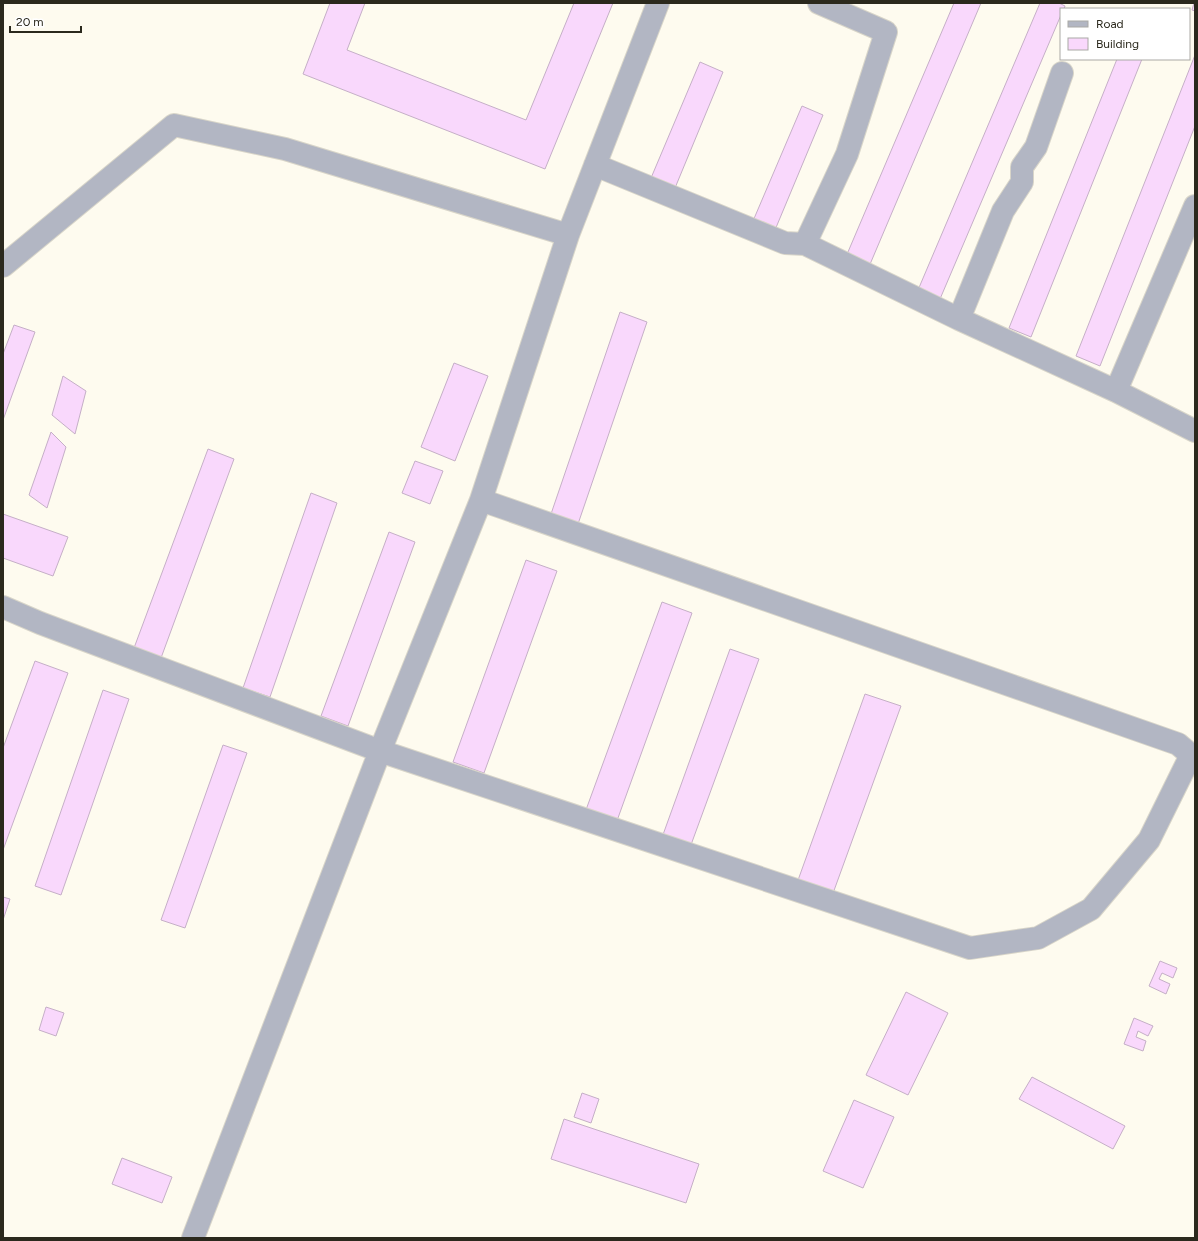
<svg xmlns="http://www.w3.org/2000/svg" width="1198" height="1241" viewBox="0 0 1198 1241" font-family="Figtree,sans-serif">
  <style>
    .building { fill: #f9d8fc; stroke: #c5afc7 }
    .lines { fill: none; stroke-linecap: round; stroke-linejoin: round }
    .minor-casing { stroke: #d8d5c9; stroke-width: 24 }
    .minor { stroke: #b2b6c3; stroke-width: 22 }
  </style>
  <rect width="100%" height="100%" fill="#fefbef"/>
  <!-- building -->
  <path class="building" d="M330 3H365L347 50 526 120 574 3H613L545 169 303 74Z
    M954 3H981L868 269 845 259Z
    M1040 3H1059L1065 6 1064 9H1061V15L940 299 918 290Z
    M1194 3H1195V11L1192 10Z
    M1195 55V126L1100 366 1076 356Z
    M1117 59H1142L1031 337 1009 328Z
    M700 62 723 72 675 188 651 178Z
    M802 106 823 115 775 230 753 221Z
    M620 312 647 322 578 524 551 514Z
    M14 325 35 332 3 420V354Z
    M454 363 488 376 455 461 421 447Z
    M63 376 86 391 75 434 52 415Z
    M51 432 66 447 47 508 29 495Z
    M208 449 234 459 161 658 134 648Z
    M415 461 443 471 430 504 402 493Z
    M311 493 337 503 270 697 243 688Z
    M3 514 68 537 53 576 3 558Z
    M389 532 415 542 348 726 321 716Z
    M526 560 557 571 484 773 453 762Z
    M662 602 692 613 614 829 583 818Z
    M730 649 759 659 688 853 660 843Z
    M35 661 68 673 3 850V748Z
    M103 690 129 699 61 895 35 886Z
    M865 694 901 706 832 896 797 883Z
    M223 745 247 753 185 928 161 920Z
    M3 897 10 899 3 920Z
    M1160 961 1177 968 1173 978 1162 973 1159 979 1170 984 1166 994 1149 986Z
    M906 992 948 1013 908 1095 866 1075Z
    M46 1007 64 1013 56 1036 39 1030Z
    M1134 1018 1153 1026 1148 1036 1138 1031 1136 1037 1146 1041 1143 1051 1124 1044Z
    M1032 1077 1125 1126 1113 1149 1019 1099Z
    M582 1093 599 1099 591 1123 574 1117Z
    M854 1100 894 1117 863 1188 823 1171Z
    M564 1119 699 1164 686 1203 551 1159Z
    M122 1158 172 1177 162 1203 112 1184Z"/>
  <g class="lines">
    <defs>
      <path id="minor" d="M595 165 785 243 805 244 959 319 1116 391 1195 431
        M805 244 847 154 886 32 819 3
        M3 266 174 125 285 149 568 235
        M959 319 1003 211 1022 182V167L1036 147 1062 73
        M1116 391 1195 206
        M3 607 40 623 380 751 970 948 1038 938 1091 909 1149 840 1191 755 1178 744 481 500
        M193 1238 380 751 481 500 568 235 658 3"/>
    </defs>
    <!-- minor casing -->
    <use href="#minor" class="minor-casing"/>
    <!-- minor -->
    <use href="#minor" class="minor"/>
  </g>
  <!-- border -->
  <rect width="1198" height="1241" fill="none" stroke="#2b291d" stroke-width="8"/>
  <!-- legend -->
  <rect x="1060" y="8" width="130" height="52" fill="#ffffff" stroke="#aaa9a5"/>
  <rect x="1068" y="21" width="20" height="6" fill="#b2b6c3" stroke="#aaa9a5"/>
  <text x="1096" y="28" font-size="12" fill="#2b291d">Road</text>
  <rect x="1068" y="38" width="20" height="12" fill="#f9d8fc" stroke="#aaa9a5"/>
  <text x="1096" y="48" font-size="12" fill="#2b291d">Building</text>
  <!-- scale -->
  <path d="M10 26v6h71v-6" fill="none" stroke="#2b291d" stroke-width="2"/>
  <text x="16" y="26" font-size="12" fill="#2b291d" stroke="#ffffff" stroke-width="3" paint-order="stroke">20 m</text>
</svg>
